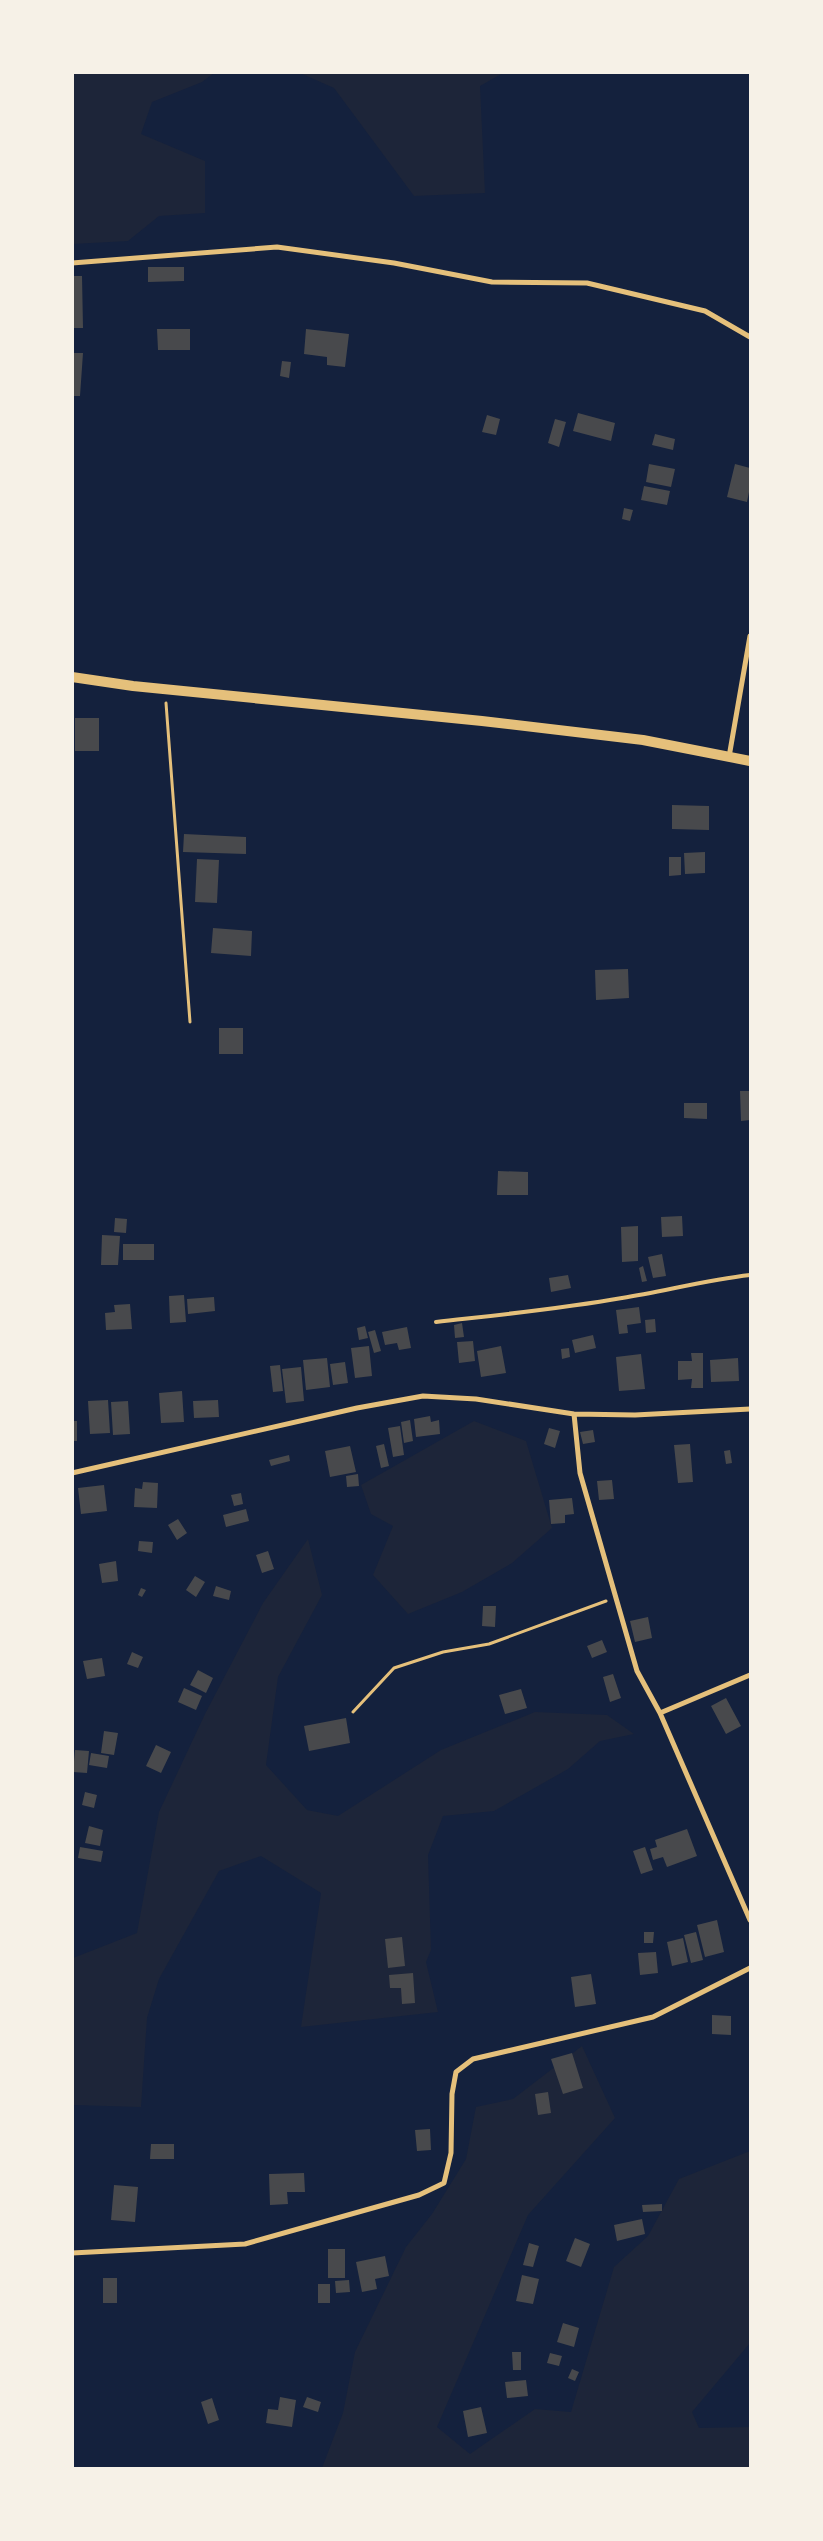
<svg xmlns="http://www.w3.org/2000/svg" width="823" height="2541" viewBox="0 0 823 2541" font-family="'Titillium Web',sans-serif">
  <style>
    .green { fill: #1d2539 }
    .building { fill: #48494c }
    .lines { fill: none; stroke-linecap: round; stroke-linejoin: round }
    .path { stroke: #e5c07b; stroke-width: 3 }
    .service { stroke: #e5c07b; stroke-width: 4 }
    .minor { stroke: #e5c07b; stroke-width: 5 }
    .secondary { stroke: #e5c07b; stroke-width: 10 }
  </style>
  <rect width="100%" height="100%" fill="#14213d"/>
  <!-- green -->
  <path class="green" d="M72 73H214L202 82 152 102 141 134 205 161V213L159 216 128 241 73 244Z
    M300 73H503L480 86 485 193 414 196 334 88Z
    M474 1421 526 1441 552 1528 512 1563 462 1592 408 1614 373 1575 393 1526 371 1514 361 1485Z
    M308 1539 322 1595 278 1677 266 1765 307 1810 338 1816 441 1750 535 1712 607 1715 634 1734 600 1741 568 1769 494 1811 443 1816 428 1855 431 1950 426 1962 438 2012 301 2027 321 1893 261 1856 219 1871 159 1979 147 2018 141 2107 73 2105V1958L137 1933 159 1812 205 1714 263 1603Z
    M582 2046 615 2118 528 2215 437 2427 470 2454 535 2409 571 2412 614 2267 648 2236 679 2179 750 2151V2343L692 2412 699 2428 750 2427V2468H322L343 2413 355 2352 406 2247 432 2214 466 2159 476 2107 513 2099Z"/>
  <!-- building -->
  <path class="building" d="M148 267H184V281L148 282Z
    M72 276H82L83 328H72Z
    M157 329H190V350H158Z
    M306 329 349 334 345 367 327 365V357L304 354Z
    M72 353H83L80 396H72Z
    M282 361 291 362 289 378 280 376Z
    M578 413 615 423 611 441 573 431Z
    M487 415 500 419 496 435 482 432Z
    M555 419 566 422 559 447 548 443Z
    M655 434 675 439 673 450 652 445Z
    M649 464 675 469 671 487 646 482Z
    M735 464 750 468V487L747 502 727 497Z
    M644 486 670 491 667 505 641 500Z
    M624 508 633 510 630 521 622 519Z
    M75 718H99V751H75Z
    M672 805 709 806V830L672 829Z
    M184 834 246 837V854L183 852Z
    M705 852V873L685 874 684 853Z
    M669 857H681V875L669 876Z
    M197 859 219 860 217 903 195 902Z
    M213 928 252 931 251 956 211 953Z
    M628 969 629 998 596 1000 595 970Z
    M219 1028H243V1054H219Z
    M740 1091H750V1120L741 1121Z
    M684 1103H707V1119L684 1118Z
    M498 1171 528 1172V1195H497Z
    M682 1216 683 1236 662 1237 661 1217Z
    M115 1218 127 1219 126 1233 114 1232Z
    M638 1226V1261L622 1262 621 1227Z
    M102 1235 120 1236 118 1265H101Z
    M123 1244H154V1260H123Z
    M662 1254 666 1276 653 1278 648 1257Z
    M643 1266 647 1281 642 1282 639 1268Z
    M568 1275 571 1288 551 1292 549 1278Z
    M184 1295 186 1322 170 1323 169 1296Z
    M214 1297 215 1311 188 1314 187 1299Z
    M130 1304 132 1329 106 1330 105 1313 115 1312 114 1305Z
    M639 1307 641 1323 627 1325 628 1333 619 1334 616 1310Z
    M655 1319 656 1332 646 1333 645 1320Z
    M462 1323 464 1337 455 1338 454 1325Z
    M365 1326 368 1338 359 1340 357 1328Z
    M407 1327 411 1348 399 1350 397 1343 385 1345 382 1332Z
    M375 1330 381 1351 374 1353 368 1332Z
    M593 1335 596 1348 575 1353 572 1340Z
    M473 1341 475 1361 459 1363 457 1342Z
    M369 1346 372 1376 355 1378 351 1348Z
    M501 1346 506 1373 481 1377 477 1351Z
    M569 1348 570 1357 562 1359 561 1349Z
    M691 1353H703V1388H691L692 1379 678 1380V1361H692Z
    M641 1354 645 1389 619 1391 616 1357Z
    M327 1358 330 1387 306 1390 303 1360Z
    M738 1358 739 1381 711 1382 710 1360Z
    M345 1362 348 1383 333 1385 330 1364Z
    M280 1365 283 1391 273 1392 270 1366Z
    M301 1367 304 1401 286 1403 282 1369Z
    M182 1391 184 1422 161 1423 159 1393Z
    M108 1400 110 1433 90 1434 88 1401Z
    M218 1400 219 1417 194 1418 193 1401Z
    M128 1401 130 1434 113 1435 111 1402Z
    M430 1416 431 1422 439 1420 440 1434 416 1437 414 1419Z
    M410 1420 413 1441 404 1443 401 1422Z
    M72 1421H77V1441H72Z
    M400 1426 404 1455 393 1457 388 1428Z
    M549 1428 560 1431 555 1448 544 1444Z
    M593 1430 595 1442 583 1444 580 1432Z
    M384 1444 389 1466 381 1468 376 1446Z
    M690 1444 693 1482 678 1483 674 1445Z
    M350 1446 356 1472 330 1477 325 1451Z
    M730 1450 732 1463 726 1464 724 1451Z
    M289 1455 290 1461 271 1466 269 1460Z
    M358 1474 359 1486 347 1487 346 1476Z
    M612 1480 614 1499 599 1500 597 1481Z
    M143 1482 158 1483 157 1508 134 1507 135 1488 142 1489Z
    M104 1485 107 1511 81 1514 78 1488Z
    M241 1493 243 1504 234 1506 231 1495Z
    M572 1498 574 1514 565 1515V1523L551 1524 549 1500Z
    M246 1509 249 1521 226 1527 223 1515Z
    M178 1519 187 1533 177 1540 168 1525Z
    M139 1541 153 1542 152 1553 138 1551Z
    M268 1551 274 1569 262 1573 256 1555Z
    M116 1561 118 1581 102 1583 99 1564Z
    M195 1576 205 1582 196 1597 186 1590Z
    M216 1586 231 1591 229 1600 213 1596Z
    M141 1588 146 1590 142 1597 138 1595Z
    M483 1606H496L495 1627 482 1626Z
    M648 1617 652 1638 635 1642 630 1621Z
    M602 1640 607 1652 592 1658 587 1646Z
    M132 1652 143 1657 138 1668 127 1664Z
    M102 1658 105 1676 87 1679 83 1661Z
    M198 1670 213 1678 206 1693 190 1685Z
    M613 1674 621 1698 610 1702 603 1677Z
    M184 1688 202 1696 196 1710 178 1702Z
    M521 1689 527 1708 505 1714 499 1695Z
    M726 1698 741 1726 726 1734 711 1706Z
    M346 1718 350 1743 309 1751 304 1726Z
    M104 1731 118 1733 114 1755 101 1753Z
    M156 1745 171 1752 161 1773 146 1766Z
    M75 1750 89 1751 87 1773 73 1772Z
    M91 1753 109 1756 107 1768 89 1765Z
    M85 1792 97 1795 94 1808 82 1805Z
    M89 1826 103 1830 100 1846 85 1843Z
    M687 1829 697 1856 667 1867 663 1857 653 1860 650 1849 657 1847 655 1840Z
    M80 1847 103 1851 101 1862 78 1858Z
    M645 1847 653 1870 641 1874 633 1851Z
    M717 1920 724 1952 705 1957 697 1925Z
    M644 1932H654L653 1943H644Z
    M696 1932 703 1960 691 1963 684 1935Z
    M402 1937 405 1966 388 1968 385 1939Z
    M683 1938 688 1962 672 1966 667 1942Z
    M656 1952 658 1973 640 1975 638 1953Z
    M413 1973 415 2003 402 2004 401 1988H390L389 1975Z
    M591 1974 596 2004 575 2007 571 1977Z
    M712 2015 731 2016V2035L712 2034Z
    M572 2053 583 2088 563 2094 551 2059Z
    M548 2092 551 2113 538 2115 535 2094Z
    M430 2129 431 2150 417 2151 415 2130Z
    M151 2144H174V2159H150Z
    M304 2173 305 2192H287L288 2204 270 2205 269 2174Z
    M114 2185 138 2187 135 2222 111 2220Z
    M662 2204V2211L643 2212 642 2205Z
    M642 2219 645 2234 617 2241 614 2225Z
    M575 2238 590 2244 581 2267 566 2261Z
    M529 2243 539 2246 533 2267 523 2265Z
    M328 2249H345V2278H328Z
    M385 2256 389 2276 375 2279 377 2289 362 2292 356 2262Z
    M522 2275 539 2279 533 2304 516 2301Z
    M103 2278H117V2303H103Z
    M349 2280 350 2292 336 2293 335 2281Z
    M318 2284H330V2303H318Z
    M563 2323 579 2328 574 2347 557 2342Z
    M512 2352H521V2370H513Z
    M550 2353 562 2356 559 2366 547 2363Z
    M572 2369 579 2372 575 2381 568 2378Z
    M526 2380 528 2396 507 2398 505 2382Z
    M280 2397 296 2400 292 2427 266 2423 268 2409 278 2410Z
    M307 2397 321 2402 318 2412 303 2407Z
    M212 2398 219 2420 208 2424 201 2402Z
    M481 2407 487 2433 468 2437 463 2411Z"/>
  <g class="lines">
    <!-- path -->
    <path class="path" d="M166 703 190 1022
      M353 1712 394 1668 443 1652 489 1644 606 1601"/>
    <!-- service -->
    <path class="service" d="M436 1322C498 1315 560 1309 622 1298 665 1291 707 1280 750 1275"/>
    <!-- minor -->
    <path class="minor" d="M72 263 277 247 394 263 492 282 587 283 705 311 750 337
      M729 757 750 636
      M574 1414 580 1473 637 1671 660 1713 750 1920
      M72 1473 357 1408 423 1396 476 1399 574 1414 635 1415 750 1409
      M660 1713 750 1675
      M72 2253 245 2244 419 2195 444 2183 451 2153 452 2094 456 2072 473 2059 653 2017 750 1968"/>
    <!-- secondary -->
    <path class="secondary" d="M72 677 133 686 482 721 643 740 750 761"/>
  </g>
  <!-- border -->
  <rect width="823" height="2541" fill="none" stroke="#f6f1e7" stroke-width="148"/>
</svg>
